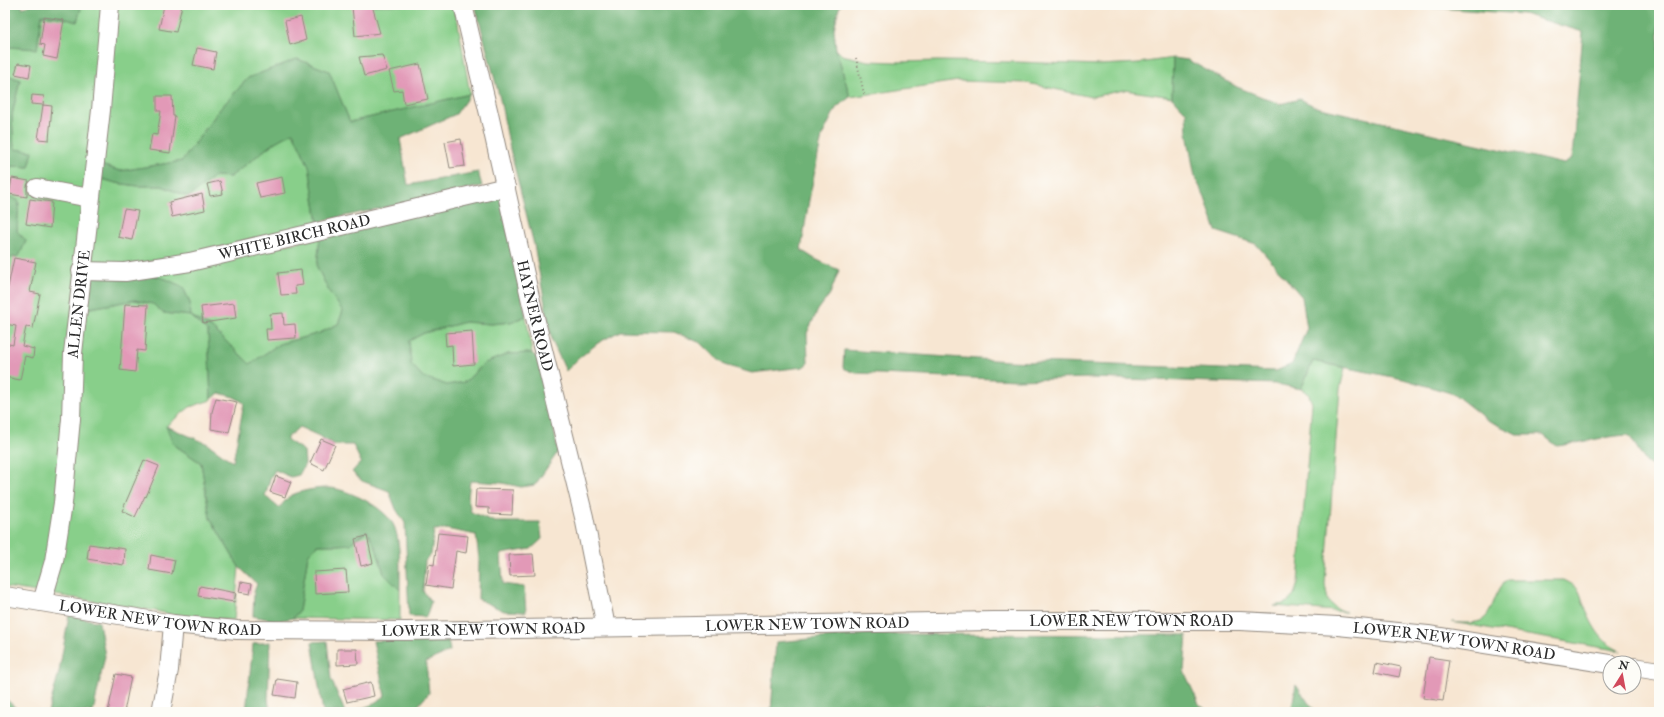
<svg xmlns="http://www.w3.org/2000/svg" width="1664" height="717" viewBox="0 0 1664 717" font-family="'IM FELL Double Pica',serif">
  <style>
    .green { fill: #88cf8a; stroke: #5a7d5a }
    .forest { fill: #6eb276; stroke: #4c6e50 }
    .building { fill: #e299b7 }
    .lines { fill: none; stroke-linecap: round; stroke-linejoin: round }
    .minor-casing { stroke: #91887e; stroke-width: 20 }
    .path { stroke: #91887e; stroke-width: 2; stroke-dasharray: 1 3; stroke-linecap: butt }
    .minor { stroke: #fff; stroke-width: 18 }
    .labels { text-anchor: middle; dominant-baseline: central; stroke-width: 3; stroke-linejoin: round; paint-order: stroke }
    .street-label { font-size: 15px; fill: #2b2b2b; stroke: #fdfcf7 }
  </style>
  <rect width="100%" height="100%" fill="#fdfcf7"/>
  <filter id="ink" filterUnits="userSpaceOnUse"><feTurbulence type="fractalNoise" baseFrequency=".025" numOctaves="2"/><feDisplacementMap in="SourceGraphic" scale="8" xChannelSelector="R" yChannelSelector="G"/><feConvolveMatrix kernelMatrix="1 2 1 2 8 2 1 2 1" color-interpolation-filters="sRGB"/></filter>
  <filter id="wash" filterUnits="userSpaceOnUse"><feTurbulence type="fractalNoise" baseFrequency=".012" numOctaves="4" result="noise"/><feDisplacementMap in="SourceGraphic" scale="16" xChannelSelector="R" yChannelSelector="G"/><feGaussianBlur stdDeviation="0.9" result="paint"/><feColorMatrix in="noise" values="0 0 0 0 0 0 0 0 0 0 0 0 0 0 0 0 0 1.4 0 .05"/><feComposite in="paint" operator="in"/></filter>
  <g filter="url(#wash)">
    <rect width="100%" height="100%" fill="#f7e6d2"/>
    <!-- green -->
    <path class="green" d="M82 5H455L470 94 350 122 329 71 297 59 248 78 220 109 182 161 120 171 101 165 99 178 116 183 138 186H162L189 197 215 176 230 177 275 142 293 132 309 166 318 222 191 255 118 266H88L85 309 135 300 153 304 163 313 190 316V303L183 287 166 279 148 274 191 270 254 252 320 237 317 267 330 293 343 311 338 324 320 333 279 344 250 364 211 327 192 317 208 332 211 400 190 407 166 426 173 444 201 463 210 518 239 567 234 620 182 617 156 611 5 587V272L10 258 19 256 26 241 17 231 19 202 7 195 11 166 29 167 33 152 14 149 12 115 20 80 5 74 8 47 37 49 42 15 60 17 76 22Z
      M836 49 842 55 868 61 896 62 938 61 1017 62 1100 65 1139 63 1173 58 1172 97 1124 90 1091 97 1027 83 958 81 850 97Z
      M526 316 532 353 508 354 485 363 465 382 447 385 423 377 411 364 409 341 424 333 465 322 491 324 511 322Z
      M1313 361 1345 368 1340 389 1337 425 1325 584 1328 601 1337 609 1346 612 1274 606C1291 603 1293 599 1298 583L1312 403 1308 393 1301 389Z
      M368 531 376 548 384 574 400 590V620L293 618 299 611 308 555 317 545H339L355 539Z
      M1508 580H1564C1570 583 1576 586 1579 591 1581 595 1582 599 1583 603 1591 623 1600 643 1621 651L1452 622C1461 623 1471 624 1480 621 1494 616 1493 589 1508 580Z"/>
    <!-- forest -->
    <path class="forest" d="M5 5H22V8L29 5H82L77 22 60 17 42 15 37 49 8 47 5 70Z
      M475 5H842L839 8 834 29 836 49 850 97 836 108 822 136 809 200 801 250 815 259 839 270 830 294 818 310 807 333 808 363 803 367 752 373 724 365 701 343 674 332 620 331 598 343 579 358 566 371 552 341 534 245 510 149 500 99Z
      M1395 5H1659V471L1646 462 1629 435C1605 436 1581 443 1557 446L1543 435H1519L1487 420 1454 394 1403 379 1313 361 1301 389 1277 384 1090 378 1017 380 856 373 843 368 844 350 1008 361 1276 371 1292 364 1307 328 1302 297 1256 244 1216 231 1205 198 1195 177 1187 133 1186 112 1172 97 1173 58 1188 60 1237 87 1280 104 1300 99 1316 107 1564 164 1572 159 1583 32 1523 14Z
      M297 59 329 71 350 122 470 94 456 114 400 139 408 185 478 172 482 186 318 222 309 166 293 132 275 142 230 177 215 176 189 197 162 186H138L116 183 99 178 101 165 120 171 182 161 220 109 248 78Z
      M5 74 20 80 12 115 14 149 33 151 29 167 11 166 7 195 19 201 17 231 26 241 19 256 10 258 5 272Z
      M500 195 526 316 511 322 491 324 465 322 424 333 409 341 411 364 423 377 447 385 465 382 485 363 508 354 532 353 542 363 558 452 535 485 521 487 502 483 470 481 468 498 471 512 495 522H540L542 539 531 549 501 554 503 584 524 587 526 612 504 611 478 599 479 559 476 535 446 529 434 530 431 555 425 561 423 591 431 602 426 617 409 616 405 523 396 509 389 491 362 481 352 472 361 462 353 445H335L319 436 299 427 286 439 304 451 305 464 299 475 291 477 275 470 270 479 265 496 279 508C283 504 287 497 292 495 302 490 327 486 337 489 356 494 383 507 393 524 401 538 400 574 400 590L384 574 376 548 367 531 355 539 351 544 339 545H317L308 555 299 611 293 618 277 621 253 616 254 592 257 584 239 567 210 518 201 463 173 444 166 426 208 444 233 462 244 403 234 397 219 393 211 400 208 332 191 316 163 313 153 304 135 300 85 309 87 276 148 274 166 279 183 287 190 303 191 316 211 327 250 364 279 344 320 333 338 324 343 311 330 293 317 267 320 237Z
      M69 615 99 622 105 656 93 712H48L59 672Z
      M865 634 1187 635 1184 671 1199 704 1209 712H771L776 642Z
      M448 639 450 651 426 662 429 693 416 708V712H352L371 705 385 696 373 641Z
      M327 641 331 679 345 712H323L312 642Z
      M270 642 268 699 270 712H246L253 644Z
      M1296 685 1310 705 1317 712H1291Z
      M5 698 20 712H5Z"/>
    <g id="blocks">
      <!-- building -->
      <path class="building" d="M164 5H182L176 32 159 29Z
        M365 5H372L380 33 355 36 352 7Z
        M44 17 64 20 57 59 43 56 45 45 40 44Z
        M301 17 306 40 290 45 285 21Z
        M197 48 216 52 213 69 193 65Z
        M382 55 387 70 364 76 359 57Z
        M18 63 31 65 29 77 15 74Z
        M420 64 428 99 404 104 402 90 394 91 389 71Z
        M32 95 44 96 43 105 31 104Z
        M157 96H172L173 116H175L170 153 149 150 152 134 157 135 161 111H157Z
        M43 105 52 106 49 140 38 139Z
        M461 139 465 166 450 168 445 142Z
        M282 177 285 193 260 198 256 183Z
        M12 178 29 181 27 186V197L9 194Z
        M220 181 223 194 210 196 207 184Z
        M202 194 205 210 172 217 169 202Z
        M30 199 52 202 50 228 26 224Z
        M124 209 138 211 132 240 118 237Z
        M14 258 36 262 30 292 40 294 33 328 26 327 22 346 34 349 33 358 25 356 20 380 5 377V343L13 345 16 326 5 324V287H8Z
        M301 270 303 285 295 286 296 294 281 295 278 273Z
        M234 303 236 318 203 323 201 307Z
        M125 304 148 305 145 351 137 350 135 372 120 370Z
        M283 313 284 325 295 324 296 338 267 340 266 329H271L270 314Z
        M472 331 474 364 453 366 452 345 446 346 445 333Z
        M216 398 237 402 229 432 211 429 212 412Z
        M321 439 335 445 324 470 310 463Z
        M144 460 159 466 146 497 145 496 135 517 122 511Z
        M276 476 291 482 285 497 270 492Z
        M476 489 513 490 512 515 489 514V508L475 507Z
        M438 533 468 536 466 553 456 551 451 589 426 585 429 564 434 565Z
        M367 536 373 563 361 566 355 539Z
        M89 544 125 549 124 565 87 559Z
        M533 554 535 575 510 576 509 555Z
        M151 555 175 560 172 574 149 570Z
        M346 570 348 592 315 594 314 572Z
        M241 582 252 584 250 594 239 592Z
        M200 586 236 593 234 602 198 596Z
        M337 649H357L358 664 337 665Z
        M1429 657 1449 660 1443 701 1423 698Z
        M1377 662 1401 667 1399 677 1375 672Z
        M116 674 131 677 124 712H108Z
        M277 679 297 682 295 698 274 695Z
        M371 682 374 696 347 702 343 689Z"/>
    </g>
  </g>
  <g filter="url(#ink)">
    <use href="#blocks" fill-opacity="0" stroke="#91887e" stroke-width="1"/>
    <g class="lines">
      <defs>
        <g id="minor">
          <path id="s1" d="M463 5 489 114 530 297 584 517 606 627"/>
          <path d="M37 188 90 198"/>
          <path id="s2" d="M81 271 125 272 190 262 506 187"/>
          <path id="s3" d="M5 596 173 624 237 630 406 631 994 621H1240L1338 626 1428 635 1610 664"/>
          <path id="s4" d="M42 602 54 561 63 503 71 419 73 353 101 110 110 5"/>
          <path d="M1634 667 1659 671"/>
          <path d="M161 712 169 670 173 624"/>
        </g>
      </defs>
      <!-- minor casing -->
      <use href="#minor" class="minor-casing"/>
      <!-- path -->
      <path class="path" d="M856 58 864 94"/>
      <!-- minor -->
      <use href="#minor" class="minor"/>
    </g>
  </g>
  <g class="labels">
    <!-- street labels -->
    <g class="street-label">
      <text stroke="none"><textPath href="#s2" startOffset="217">WHITE BIRCH ROAD</textPath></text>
      <text stroke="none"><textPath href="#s4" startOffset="301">ALLEN DRIVE</textPath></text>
      <text stroke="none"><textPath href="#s1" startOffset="319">HAYNER ROAD</textPath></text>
      <text stroke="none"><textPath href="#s3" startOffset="157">LOWER NEW TOWN ROAD</textPath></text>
      <text stroke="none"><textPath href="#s3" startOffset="1129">LOWER NEW TOWN ROAD</textPath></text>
      <text stroke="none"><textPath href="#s3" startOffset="805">LOWER NEW TOWN ROAD</textPath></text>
      <text stroke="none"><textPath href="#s3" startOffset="481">LOWER NEW TOWN ROAD</textPath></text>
      <text stroke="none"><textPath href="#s3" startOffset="1453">LOWER NEW TOWN ROAD</textPath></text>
    </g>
  </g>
  <!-- margin -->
  <rect width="1664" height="717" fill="none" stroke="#fdfcf7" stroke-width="20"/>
  <!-- north arrow -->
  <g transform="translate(1622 675) rotate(11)"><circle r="19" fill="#fdfcf7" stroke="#a9a8a5"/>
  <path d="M0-3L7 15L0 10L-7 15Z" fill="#d1495b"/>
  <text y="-6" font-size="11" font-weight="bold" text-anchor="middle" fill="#2b2b2b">N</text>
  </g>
</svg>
